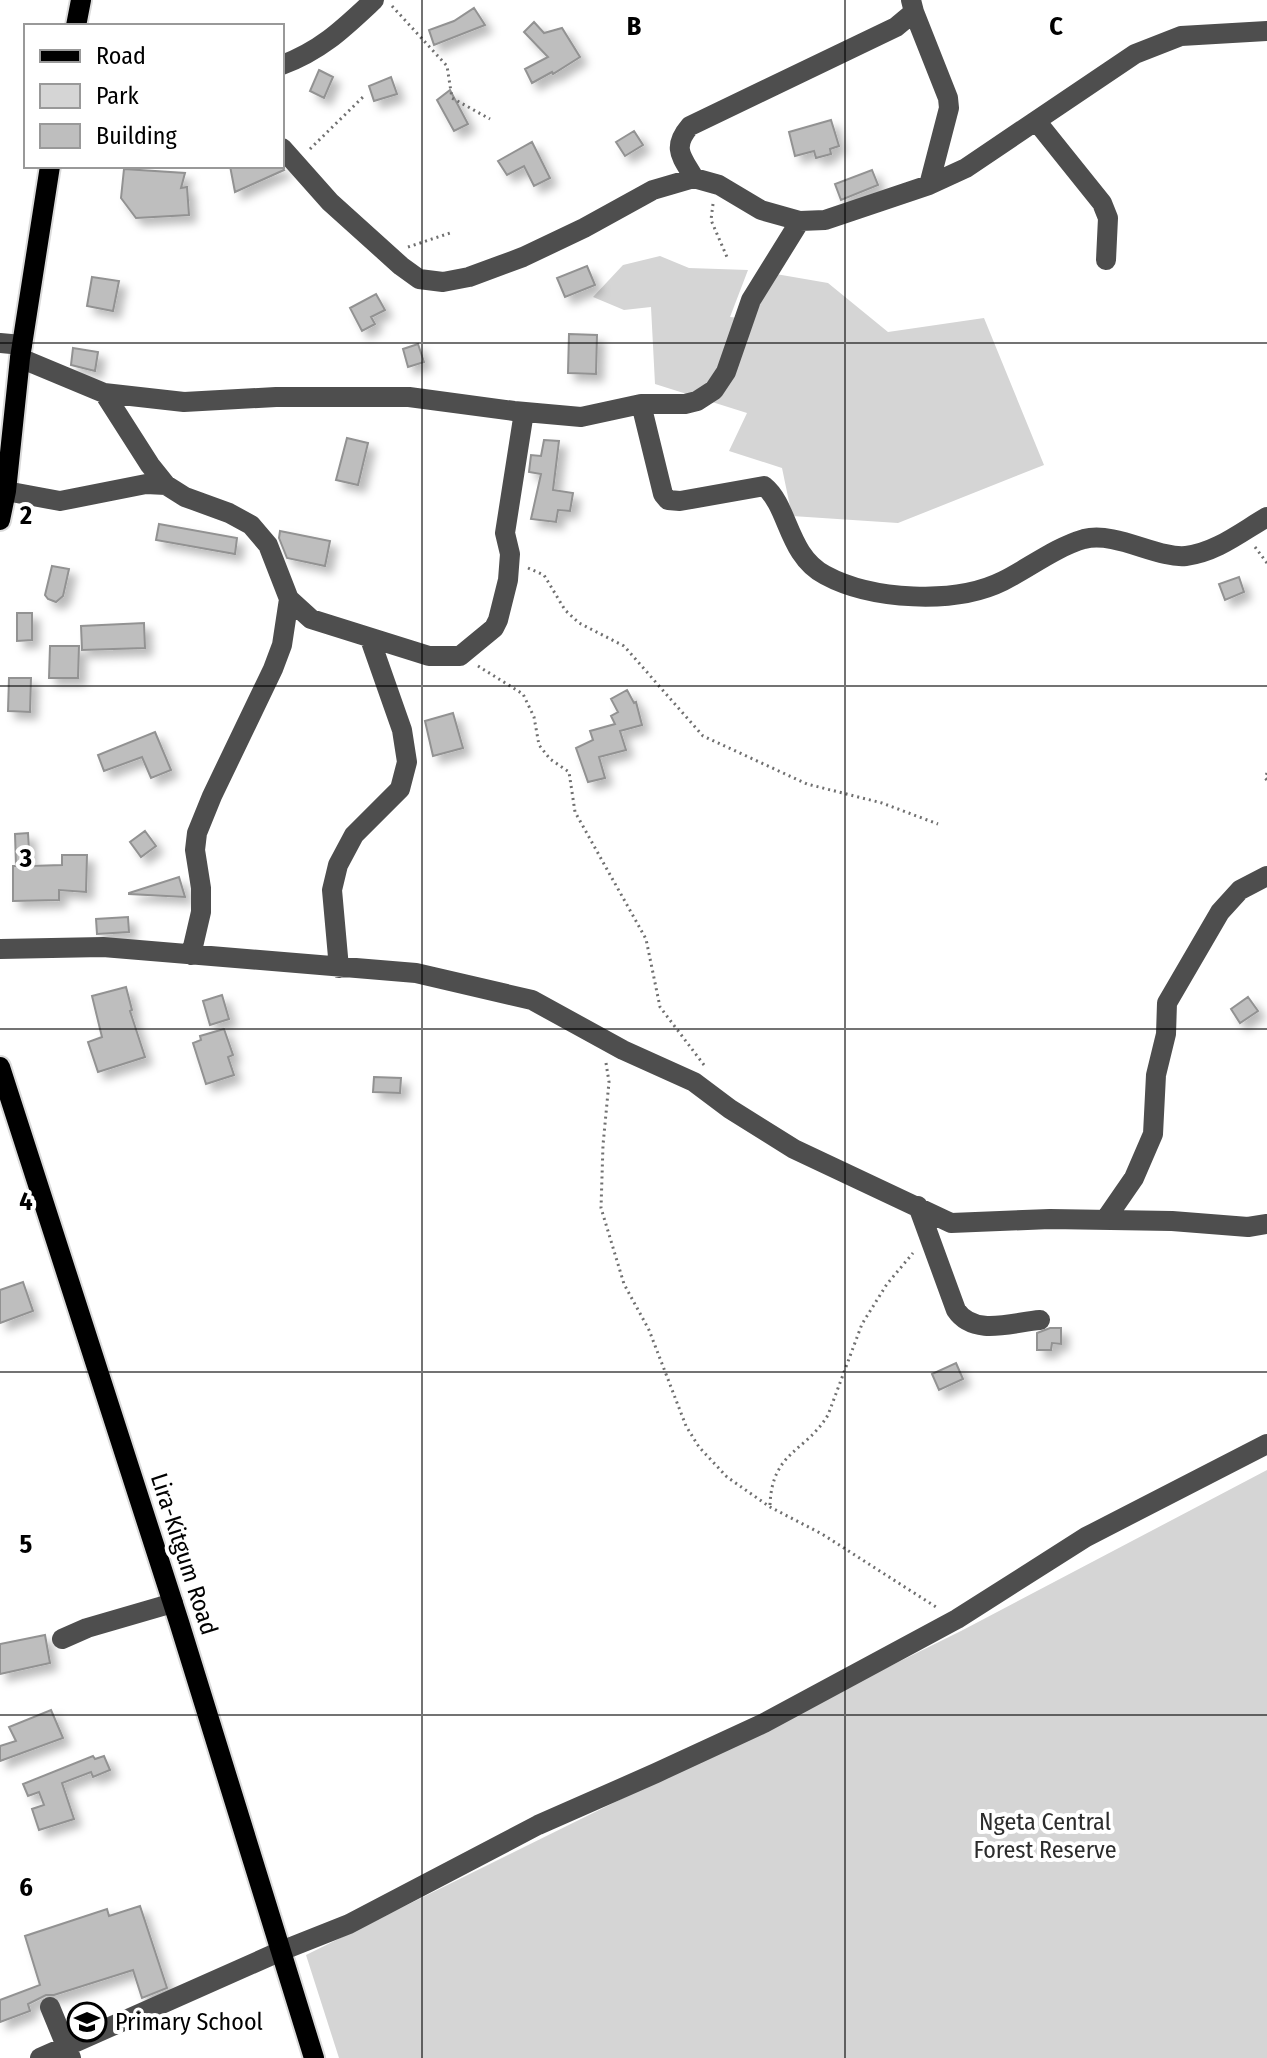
<svg xmlns="http://www.w3.org/2000/svg" width="1267" height="2058" viewBox="0 0 1267 2058" font-family="'Fira Sans Condensed',sans-serif">
  <style>
    .green { fill: #d5d5d5 }
    .building { fill: #bebebe; stroke: #929292; stroke-width: 2; filter: url(#shadow) }
    .lines { fill: none; stroke-linecap: round; stroke-linejoin: round }
    .major-casing { stroke: #dbdbdb; stroke-width: 24 }
    .path { stroke: #707070; stroke-width: 3; stroke-dasharray: 2 4; stroke-linecap: butt }
    .minor { stroke: #4e4e4e; stroke-width: 20 }
    .major { stroke: #000; stroke-width: 20 }
    .grid { fill: none; stroke: #000; stroke-width: 2; stroke-opacity: 0.55 }
    .labels { text-anchor: middle; dominant-baseline: central; stroke-width: 8; stroke-linejoin: round; paint-order: stroke }
    .street-label { font-size: 24px; fill: #000; stroke: #fff }
    .park-label { font-size: 24px; fill: #2c2c2c; stroke: #fff }
    .poi-label { font-size: 24px; fill: #000; stroke: #fff; text-anchor: start }
    .grid-label { font-size: 26px; text-anchor: middle; font-weight: bold; fill: #000; stroke: #fff; stroke-width: 8; stroke-linejoin: round; paint-order: stroke }
  </style>
  <defs>
    <filter id="shadow"><feDropShadow dx="7" dy="7" stdDeviation="4" flood-color="#0004"/></filter>
  </defs>
  <rect width="100%" height="100%" fill="#fff"/>
  <!-- green -->
  <path class="green" d="M660 256 689 268 748 270 730 317 750 319 770 273 828 283 888 332 984 318 1044 465 898 523 792 516 782 468 729 451 747 413 655 384 651 307 624 310 593 297 623 265Z
    M1267 1470V2058H339L306 1955 961 1631Z"/>
  <!-- building -->
  <path class="building" d="M474 8 485 25 434 45 429 30 454 21Z
    M534 22 544 33 562 28 580 57 553 74 552 72 532 83 525 69 548 57 524 32Z
    M319 70 333 77 324 98 310 91Z
    M391 77 397 94 374 101 369 86Z
    M450 90 468 124 454 131 437 100Z
    M831 120 839 146 830 149 831 154 816 158 814 151 795 156 789 132Z
    M634 131 643 145 625 156 616 142Z
    M532 142 550 178 534 186 524 166 507 175 498 161Z
    M230 166H281L284 170 235 192Z
    M124 169 185 173 181 188 187 187 189 215 136 218 121 198Z
    M872 170 878 185 841 200 835 184Z
    M587 266 595 285 565 297 557 278Z
    M92 277 119 281 113 311 87 306Z
    M376 294 385 310 371 317 375 324 362 331 350 308Z
    M569 334 597 335 596 374 568 373Z
    M418 344 424 362 408 367 403 349Z
    M73 348 98 352 95 371 71 365Z
    M347 438 368 443 358 485 336 480Z
    M544 440 559 441 553 490 573 493 570 511 558 510 556 522 531 519 541 474 529 472 531 455 541 456Z
    M159 524 237 538 235 554 156 540Z
    M280 531 330 541 325 566 287 558 279 538Z
    M52 566 69 569 63 596 56 602 48 599 45 595Z
    M1239 577 1244 592 1225 600 1219 584Z
    M17 613H32V640L17 641Z
    M144 623 145 648 82 650 81 626Z
    M50 646H79L78 678H49Z
    M9 678H31L30 712 8 711Z
    M627 690 634 703 636 702 642 725 620 731 626 750 599 757 605 778 588 782 576 748 593 740 590 731 615 724 611 716 618 712 611 699Z
    M453 713 463 748 433 756 425 721Z
    M155 732 171 770 151 778 142 757 104 771 98 755Z
    M145 831 156 846 141 857 130 842Z
    M28 833 30 866 62 865V855H87L86 892 59 890V900L13 901V866H16L15 834Z
    M179 877 185 897 129 894V893Z
    M128 917 129 932 97 934 96 919Z
    M126 987 132 1010 130 1011 145 1057 98 1072 88 1042 102 1037 92 996Z
    M222 995 229 1019 210 1025 203 1001Z
    M1248 997 1258 1011 1240 1023 1231 1009Z
    M224 1029 233 1055 228 1057 234 1075 206 1084 193 1043 201 1040 200 1036Z
    M374 1077 401 1078 400 1093 373 1092Z
    M23 1282 33 1311 0 1323V1290Z
    M1050 1328H1061V1344L1052 1343 1051 1350H1037V1333Z
    M956 1363 963 1379 939 1390 932 1374Z
    M45 1635 50 1663 0 1674V1644Z
    M51 1710 63 1738 0 1761V1746L16 1741 9 1727Z
    M93 1756 95 1759 104 1756 110 1770 93 1777 91 1772 62 1783 74 1819 39 1830 32 1809 44 1805 39 1792 28 1796 23 1784Z
    M140 1906 167 1988 142 1998 133 1970 54 1995H46L28 2004 30 2011 0 2022V2000L40 1985 25 1936 107 1909 109 1916Z"/>
  <g class="lines">
    <defs>
      <path id="major" d="M76 26 81 0
        M0 520 6 491 20 358 50 166
        M0 1067 179 1622 314 2058"/>
    </defs>
    <!-- major casing -->
    <use href="#major" class="major-casing"/>
    <!-- path -->
    <path class="path" d="M392 6 447 66 452 98 490 119
      M310 149 365 95
      M713 204 711 220 727 257
      M408 247 453 232
      M1255 547 1267 563
      M528 568 544 575 565 610 579 623 624 646 703 736 807 784 882 803 938 824
      M478 666 523 694 534 717 539 745 550 759 569 772 575 812 646 939 660 1007 704 1065
      M1267 773 1265 778 1267 780
      M606 1063 609 1082 603 1145 601 1208 624 1284 649 1330 686 1426 699 1447 727 1477 770 1507 822 1534 936 1607
      M770 1505C772 1451 805 1453 828 1415L862 1324 887 1284 913 1253"/>
    <!-- minor -->
    <path class="minor" d="M914 12 948 98 949 108 929 185
      M282 65C322 50 344 28 374 0
      M1037 122 1102 203 1108 218 1106 260
      M282 148 330 202 401 266 419 279 443 282 469 277 523 257 584 228 653 190 694 178 719 185 761 210 800 221 825 220 929 185 966 168 1135 54 1181 36 1267 31
      M694 178C682 157 671 148 690 126L896 27 914 12 911 0
      M0 343 22 345
      M20 358 104 393 184 402 276 397H409L514 411 581 417 641 404H685L697 401 714 390 726 372 751 300 800 221
      M104 393 150 465 166 485 185 497 229 513 251 525 268 545 289 599 311 619 429 656H460L494 628 498 620 508 580 510 554 505 533 524 412
      M641 404 663 494 668 500 680 501 764 486C789 506 787 555 825 575 871 600 955 605 1003 581 1029 568 1056 547 1084 539 1116 531 1158 559 1186 556 1217 552 1241 532 1267 517
      M6 491 60 501 146 484 166 485
      M0 949 103 947 416 973 532 1000 623 1050 694 1082 730 1109 794 1149 951 1223 1050 1219 1172 1221 1248 1227 1267 1224
      M191 955 201 912V888L195 850 197 833 212 796 273 669 282 645 289 599
      M339 968 332 890 338 865 354 835 400 789 407 762 402 730 370 639
      M918 1206 956 1310C974 1337 1013 1322 1040 1320
      M1105 1220 1134 1178 1153 1134 1156 1075 1166 1034 1167 1003 1220 912 1240 890 1267 876
      M62 1639 87 1628 173 1603
      M50 2007 71 2058
      M40 2058 281 1951 349 1924 538 1825 656 1773 764 1723 957 1619 1086 1537 1267 1444"/>
    <!-- major -->
    <use href="#major" class="major"/>
  </g>
  <!-- grid -->
  <path class="grid" d="M422 0V2058M845 0V2058M0 343H1267M0 686H1267M0 1029H1267M0 1372H1267M0 1715H1267"/>
  <!-- icons -->
  <defs>
    <symbol id="school-ring" viewBox="-11 -11 22 22"><circle r="9.5" fill="#fff" stroke="#000" stroke-width="1.5"/><path d="M0-5L7-2L0 1L-7-2ZM-4 1L0 2.5L4 1V4Q0 6-4 4Z" fill="#000"/></symbol>
  </defs>
  <g fill-rule="evenodd">
    <use href="#school-ring" x="65" y="2000" width="44" height="44"/>
  </g>
  <g class="labels">
    <!-- street labels -->
    <g class="street-label">
      <text transform="translate(184 1554) rotate(72)">Lira-Kitgum Road</text>
    </g>
    <!-- park labels -->
    <g class="park-label">
      <text x="1045" y="1822">Ngeta Central<tspan x="1045" dy="28">Forest Reserve</tspan></text>
    </g>
    <!-- poi labels -->
    <g class="poi-label">
      <text x="115" y="2022">Primary School</text>
    </g>
  </g>
  <g class="grid-label">
    <text x="634" y="35">B</text>
    <text x="1056" y="35">C</text>
    <text x="26" y="524">2</text>
    <text x="26" y="867">3</text>
    <text x="26" y="1210">4</text>
    <text x="26" y="1553">5</text>
    <text x="26" y="1896">6</text>
  </g>
  <!-- legend -->
  <rect x="24" y="24" width="260" height="144" fill="#ffffff" stroke="#999999" stroke-width="2"/>
  <rect x="40" y="50" width="40" height="12" fill="#000000" stroke="#999999" stroke-width="2"/>
  <text x="96" y="64" font-size="24" fill="#000000">Road</text>
  <rect x="40" y="84" width="40" height="24" fill="#d5d5d5" stroke="#999999" stroke-width="2"/>
  <text x="96" y="104" font-size="24" fill="#000000">Park</text>
  <rect x="40" y="124" width="40" height="24" fill="#bebebe" stroke="#999999" stroke-width="2"/>
  <text x="96" y="144" font-size="24" fill="#000000">Building</text>
</svg>
